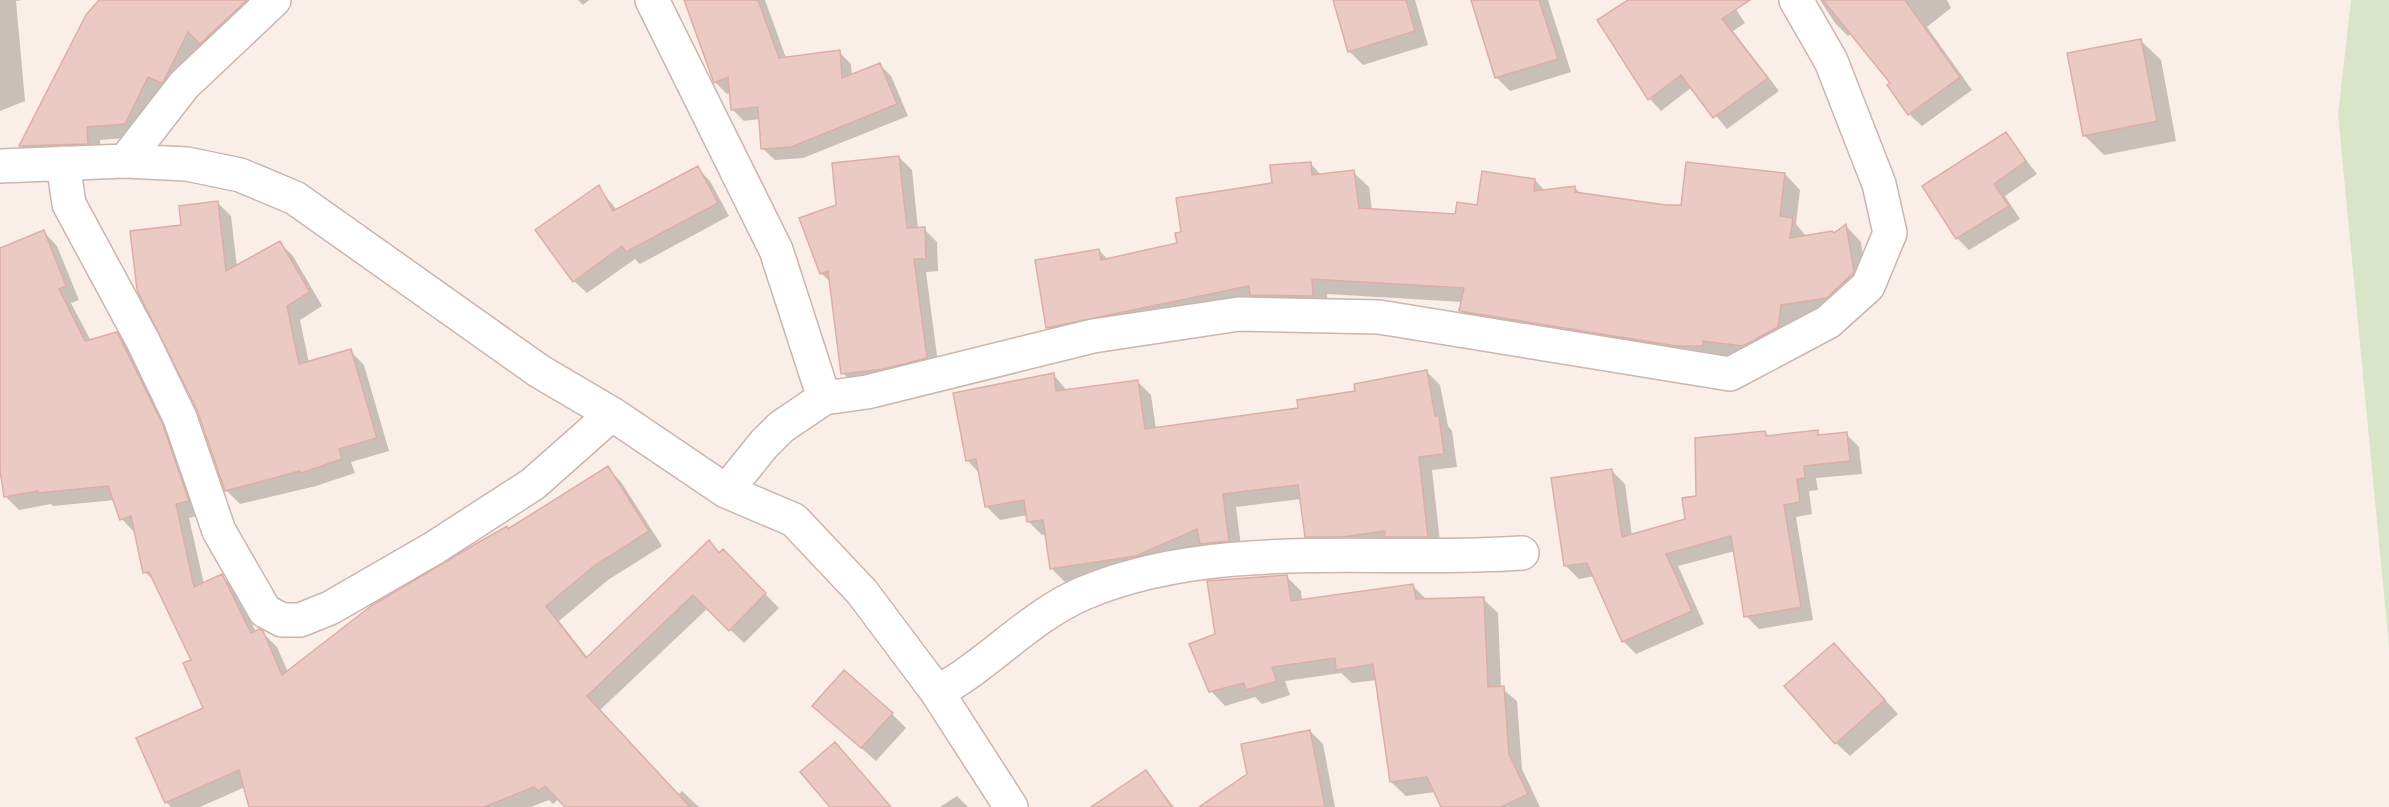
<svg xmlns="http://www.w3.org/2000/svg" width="2389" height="807" viewBox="0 0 2389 807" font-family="'Nunito Sans',sans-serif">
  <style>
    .green { fill: #dae5c8 }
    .shadow { fill: #0003 }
    .building { fill: #ebcac3; stroke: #dcaea6; stroke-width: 1.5 }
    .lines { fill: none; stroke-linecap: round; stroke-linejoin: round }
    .minor-casing { stroke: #cab6af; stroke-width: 36 }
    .minor { stroke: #fff; stroke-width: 33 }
  </style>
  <rect width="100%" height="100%" fill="#faefe8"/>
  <!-- green -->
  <path class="green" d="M2351 0H2389V647L2338 114Z"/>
  <!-- shadow -->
  <path class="shadow" d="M0 0H22L16 1 25 101 0 111Z
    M101 0H269L214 57 201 44 177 93 139 137 100 140 101 157 34 159 21 146 88 16Z
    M578 0H589L583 5Z
    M685 0H765L786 58 839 52 851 64 852 76 880 65 891 76 908 116 803 158 775 160 763 149 760 119 744 121 733 110 731 92 727 94 715 82Z
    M1334 0H1415L1428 45 1363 65 1349 51Z
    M1472 0H1548L1571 72 1510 91 1496 77Z
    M1630 0H1730L1745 23 1733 31 1779 91 1727 129 1692 87 1661 111 1650 99 1599 20Z
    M1820 0H1947L1951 8 1927 27 1972 90 1922 126 1909 114 1892 83 1852 33 1848 36 1835 23Z
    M2141 41 2161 60 2176 141 2104 155 2084 135Z
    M2006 134 2037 174 2005 196 2020 219 1969 250 1957 238 1924 186Z
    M899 157 912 170 918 229H924L937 242 938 271 926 272 939 371 855 386 843 373 831 283 821 273 837 206Z
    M1311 164 1322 176 1353 172 1369 187 1372 210 1457 215 1535 180 1545 191 1574 187 1582 195 1666 207 1682 206 1785 174 1800 190 1796 224 1807 237 1834 235 1846 226 1861 242 1868 287 1759 361 1476 326 1461 311 1463 302 1327 294 1328 311 1063 343 1048 328 1099 250 1108 260 1179 244Z
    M697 168 710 181 729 216 640 264 635 259 587 293 574 281 598 187 617 210Z
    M217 202 231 216 237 267 280 243 293 256 322 306 300 320 309 363 350 351 364 365 389 451 351 462 355 473 316 486 240 504 226 490 183 227Z
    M44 232 57 246 79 300 71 303 91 341 116 334 130 348 176 440 202 515 189 518 204 584 222 576 235 589 256 632 263 633 277 647 288 672 608 468 621 482 662 546 608 580 559 621 588 658 709 542 721 554 723 551 779 608 744 643 708 608 599 711 678 795 682 791 699 807H567L559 799 553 804 549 800 531 807H251L245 787 200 807H171L166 802 205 709 193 660 157 584 145 572 135 533 122 519 115 500 53 506 51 504 19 510 5 496 0 474V249Z
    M1427 372 1440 385 1448 426 1452 431 1457 467 1432 470 1441 550H1320L1306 536 1301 499 1236 507 1242 554 1215 557 1203 546 1151 569 1065 582 1051 568 1046 534 1042 535 1028 521 1027 515 1000 520 986 506 980 474 967 460 1053 374 1067 391 1138 382 1151 395 1156 429 1300 410Z
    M1765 432 1769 437 1817 432 1822 436 1846 434 1859 447 1862 474 1816 478 1818 490 1809 491 1812 514 1796 517 1813 620 1759 629 1746 616 1735 551 1678 566 1704 624 1636 654 1623 641 1595 576 1579 579 1566 566 1612 471 1625 484 1632 536 1686 520 1697 497Z
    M1287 577 1301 591 1302 601 1413 586 1428 601 1483 599 1498 613 1501 688 1517 701 1522 769 1540 807H1443L1435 792 1406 796 1391 782 1377 680 1352 683 1341 673 1285 681 1290 695 1262 704 1255 697 1225 706 1211 691 1216 635Z
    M1848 659 1898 714 1850 756 1836 743Z
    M892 714 906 728 876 761 828 719Z
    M1310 731 1323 744 1335 807H1202Z
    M1146 772 1174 807H1095Z
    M957 796 968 807H940Z"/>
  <!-- building -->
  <path class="building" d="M99 0H247L200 44 188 32 164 80 162 83 148 77 125 124 87 127 88 144 19 146 86 15Z
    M684 0H758L779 58 840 50 842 78 880 63 897 104 791 147 761 149 758 107 731 110 728 77 714 83Z
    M1333 0H1406L1415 31 1348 52Z
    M1471 0H1539L1558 59 1495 78Z
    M1628 0H1750L1722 19 1768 78 1713 118 1681 75 1648 100 1597 20Z
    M1823 0H1905L1960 77 1908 115 1887 85 1890 83Z
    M2141 39 2157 121 2083 136 2067 53Z
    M2006 132 2026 161 1994 184 2009 206 1956 239 1922 186Z
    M899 156 907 228 925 227 926 259H914L927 358 884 369 841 374 828 271 820 274 799 218 836 205 832 163Z
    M1311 162 1312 175 1354 170 1359 208 1455 214 1457 202 1477 205 1482 171 1535 179 1534 191 1575 186V192L1666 205H1681L1686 162 1785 173 1780 216 1793 218 1790 238 1832 231 1834 233 1846 224 1854 272 1827 298 1781 305 1778 327 1743 346 1703 341V346H1676L1459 311 1464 288 1312 279 1313 296 1250 295 1249 286 1046 328 1035 260 1099 249 1101 260 1177 243 1175 233 1181 232 1176 198 1272 183 1270 165Z
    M698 166 718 203 626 252 622 246 573 282 535 230 599 185 613 211Z
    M218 201 226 271 280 241 310 292 287 306 299 364 351 349 377 438 339 449 342 459 301 473 300 471 225 491 197 410 137 290 130 231 181 225 179 206Z
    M44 230 66 286 59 289 85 341 117 332 163 425 189 501 176 504 194 587 222 574 251 633 259 629 263 631 282 675 371 606 467 549 507 526 508 529 608 466 649 531 594 566 546 606 586 658 709 540 719 553 723 549 766 593 729 631 693 595 587 696 690 807H565L545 786 538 791 534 787 484 807H249L239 770 165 803 136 738 203 708 183 663 191 660 149 572 143 573 131 516 120 520 108 486 38 493V491L4 497 0 470V248Z
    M1427 370 1435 416H1439L1444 454 1419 457 1428 537H1385V531L1341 537H1305L1298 485 1223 494 1229 541 1200 544 1197 529 1136 556 1050 569 1043 520 1027 522 1024 500 985 507 976 459 966 461 953 393 1054 373 1056 391 1138 380 1145 429 1298 408 1297 400 1355 391 1354 384Z
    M1818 430V435L1847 432 1850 461 1804 466 1805 478 1797 479 1800 502 1784 505 1801 607 1744 617 1731 536 1666 554 1692 611 1622 642 1587 563 1564 566 1551 478 1612 469 1622 537 1685 519 1682 498 1696 496 1695 438 1765 431 1766 436Z
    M1287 575 1291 601 1413 584 1416 599 1484 597 1488 687 1504 686 1509 754 1528 794 1501 807H1441L1427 777 1390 782 1373 664 1336 670 1335 658 1272 667 1277 681 1246 690 1244 683 1209 692 1189 644 1215 634 1207 581Z
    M1834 643 1885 700 1835 744 1784 686Z
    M844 670 893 713 861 748 812 706Z
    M1310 730 1325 807H1199L1247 774 1241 744Z
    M835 742 891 807H830L800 772Z
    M1146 770 1172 807H1091Z"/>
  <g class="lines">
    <defs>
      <path id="minor" d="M652 0 776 250 824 398
        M125 161 184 85 274 0
        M63 163 69 204 144 343 180 418 219 531 265 611 282 620H300L330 608 434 548 533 484 612 414
        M0 166 125 161 187 164 240 175 295 198 539 371 612 414 726 491 794 520 862 592 937 692 1011 807
        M726 491 764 444 781 427 824 398 867 392 1093 336 1239 314 1379 317 1730 374 1828 322 1868 286 1890 233 1879 184 1831 61 1796 0
        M937 692C990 664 1028 617 1084 593 1217 537 1380 563 1522 553"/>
    </defs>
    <!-- minor casing -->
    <use href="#minor" class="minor-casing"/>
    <!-- minor -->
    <use href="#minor" class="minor"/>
  </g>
</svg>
